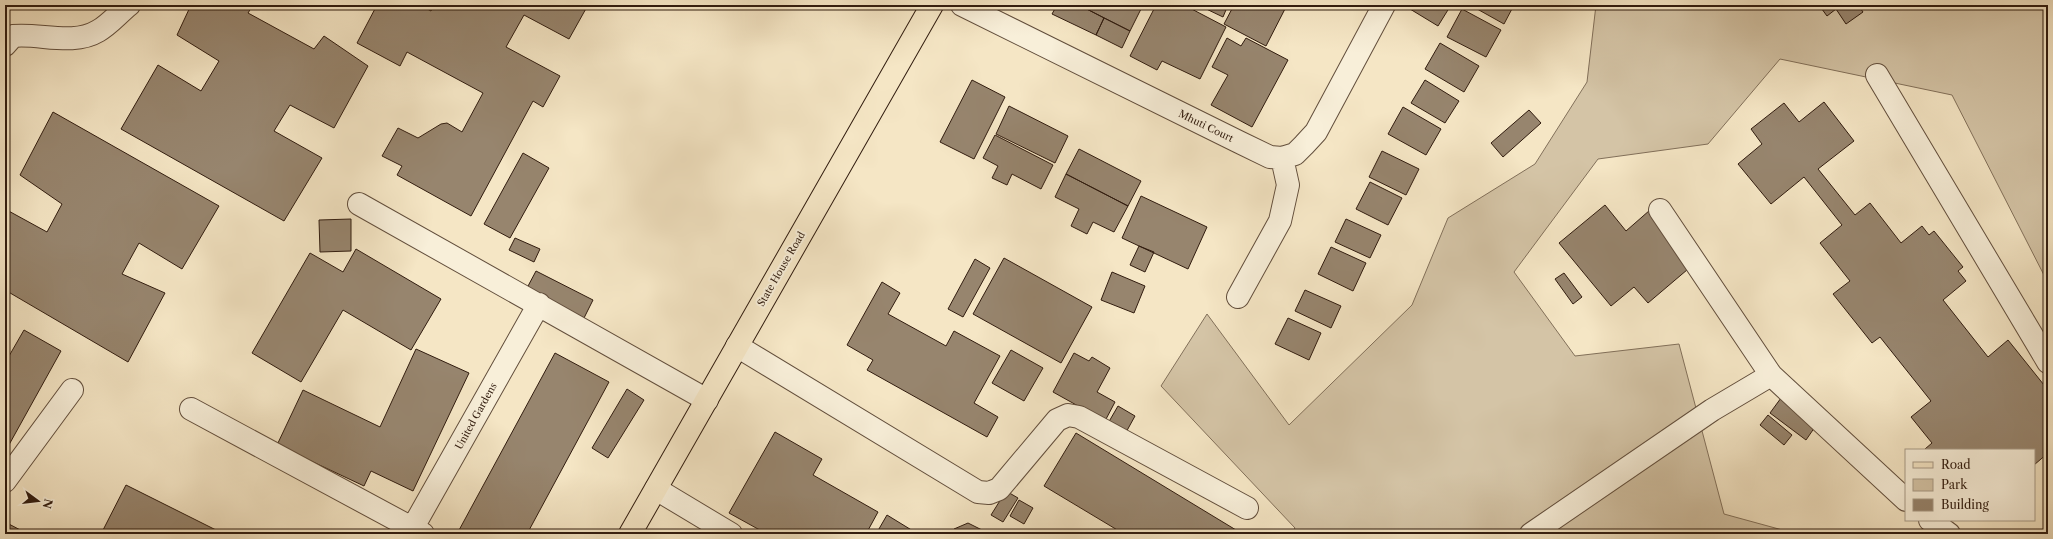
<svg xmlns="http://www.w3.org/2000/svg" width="2053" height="539" viewBox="0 0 2053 539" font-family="'Libre Caslon Text',serif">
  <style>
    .green { fill: #d4c4a6; stroke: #82705a }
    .building { fill: #97856e; stroke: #311c0f }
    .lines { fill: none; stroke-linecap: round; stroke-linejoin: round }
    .minor-casing { stroke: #624e3c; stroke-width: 24 }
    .major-casing { stroke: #311c0f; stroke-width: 24 }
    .minor { stroke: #f8efd9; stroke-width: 22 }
    .major { stroke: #f5e6c5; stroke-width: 22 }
    .labels { text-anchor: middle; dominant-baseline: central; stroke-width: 4; stroke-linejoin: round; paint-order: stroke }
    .street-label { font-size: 10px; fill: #311c0f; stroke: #f8efd9 }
  </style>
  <rect width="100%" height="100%" fill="#f5e6c5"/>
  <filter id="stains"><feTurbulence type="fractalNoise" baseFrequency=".005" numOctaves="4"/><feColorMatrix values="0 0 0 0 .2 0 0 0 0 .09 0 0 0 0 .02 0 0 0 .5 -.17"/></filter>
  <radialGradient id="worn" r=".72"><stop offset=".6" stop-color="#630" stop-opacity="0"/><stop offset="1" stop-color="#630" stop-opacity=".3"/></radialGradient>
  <!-- green -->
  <path class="green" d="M1596 5H2048V274L2046 279 1952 95 1780 59 1708 144 1598 159 1514 272 1575 356 1679 344 1724 514 1797 534H1291L1295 528 1161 386 1207 314 1289 425 1412 305 1448 218 1535 164 1587 82Z"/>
  <!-- building -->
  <path class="building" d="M191 5H253L248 13 314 49 324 36 368 66 334 128 290 105 274 131 322 158 284 221 121 129 158 65 201 91 219 61 177 35Z
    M377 5H420L431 11 434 5H588L569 39 524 15 506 47 560 76 543 107 533 101 471 216 397 175 402 166 382 156 398 128 418 138 441 124 447 123 462 132 483 93 407 52 400 66 357 43Z
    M1057 5H1079L1104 18 1096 35 1052 14Z
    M1079 5H1143L1130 31Z
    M1156 5H1184L1226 27 1200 79 1162 61 1157 70 1130 56Z
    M1198 5H1228L1223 17Z
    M1234 5H1287L1266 46 1224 24Z
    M1413 5H1451L1438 26 1410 9Z
    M1470 5H1514L1504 24Z
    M1819 5H1858L1863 12 1846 24 1836 9 1827 16Z
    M1462 9 1501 30 1486 57 1447 37Z
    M1104 18 1130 31 1122 48 1096 35Z
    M1227 38 1241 46 1246 38 1288 60 1252 127 1211 105 1228 75 1212 67Z
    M1440 43 1479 66 1464 92 1425 69Z
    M972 80 1005 97 974 159 940 142Z
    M1425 80 1459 101 1445 123 1411 103Z
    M1824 102 1854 141 1818 169 1855 215 1870 203 1901 243 1922 226 1929 235 1934 231 1963 267 1958 271 1966 281 1943 300 1988 357 2008 340 2048 390V453L2034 465V450H1926L1925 449 1932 443 1911 417 1931 401 1880 337 1872 343 1833 294 1850 281 1820 243 1842 225 1804 177 1771 204 1738 164 1762 144 1751 129 1784 103 1799 122Z
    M1009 106 1068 136 1055 163 996 134Z
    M1403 107 1441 129 1426 155 1388 134Z
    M1529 110 1541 123 1503 157 1491 143Z
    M53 112 219 206 182 269 139 243 122 274 165 293 128 362 5 290V209L47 232 62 204 20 175Z
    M995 135 1053 165 1041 189 1012 174 1007 185 992 178 998 166 983 158Z
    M1079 149 1141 181 1128 206 1066 174Z
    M1382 151 1419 169 1406 195 1369 177Z
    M523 153 549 168 510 238 484 224Z
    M1066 174 1128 206 1114 232 1093 222 1087 234 1071 226 1079 209 1055 197Z
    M1370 182 1402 198 1388 225 1356 209Z
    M1141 196 1207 227 1188 269 1122 238Z
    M1605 205 1626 231 1650 210 1694 264 1648 303 1634 287 1611 306 1559 243Z
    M351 219V251L320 252 319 220Z
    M1346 219 1381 235 1370 258 1335 242Z
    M515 238 540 249 534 262 509 250Z
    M1139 246 1154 252 1145 272 1130 265Z
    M1331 247 1366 263 1353 291 1318 274Z
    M356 249 441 299 411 350 343 310 301 382 252 353 310 253 343 272Z
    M1004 258 1092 307 1061 363 973 314Z
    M975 259 990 268 963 317 948 309Z
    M536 271 593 300 584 318 527 288Z
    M1112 272 1145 286 1134 313 1101 300Z
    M1564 273 1582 297 1573 304 1555 279Z
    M882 282 900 293 888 314 946 346 954 331 1000 356 974 403 998 417 987 437 867 370 873 360 847 345Z
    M1305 290 1341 306 1331 328 1295 311Z
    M1288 318 1321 333 1309 360 1275 344Z
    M24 330 61 351 5 452V363Z
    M416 349 469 373 413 491 371 471 364 486 277 445 303 390 380 427Z
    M1011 350 1043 368 1024 401 992 383Z
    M555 353 609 382 527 534H462L458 532Z
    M1074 353 1089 361 1092 357 1110 368 1097 392 1115 402 1105 421 1053 392Z
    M627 389 644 400 608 458 592 448Z
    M1781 398 1817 424 1806 440 1770 413Z
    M1118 406 1135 416 1124 436 1107 425Z
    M1768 415 1792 435 1784 445 1760 425Z
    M775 432 822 459 813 475 878 512 866 534H767L729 513Z
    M1076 433 1236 530 1234 534H1124L1044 486Z
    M126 485 224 534H101Z
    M1006 491 1018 498 1003 522 991 515Z
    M1019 500 1033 508 1024 524 1010 516Z
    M887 515 918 534H876Z
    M5 522 28 534H5Z
    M968 523 984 531 983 534H951L954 529Z"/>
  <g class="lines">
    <defs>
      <path id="minor" d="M962 5 1239 142 1270 157 1282 158 1295 154 1304 145 1316 132 1384 5
        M5 45 13 36C40 33 73 46 98 31 109 25 119 13 129 5
        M1877 75 2048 362
        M359 204 707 400
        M1660 210 1771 375 1906 500
        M1238 297 1280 221 1288 185 1282 158
        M737 346 978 492 989 493 999 489 1057 420 1068 415 1079 417 1247 508
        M191 409 423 534
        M5 481 72 390
        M656 489 731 534
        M1930 520 1949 534
        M412 529 539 304
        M1531 534 1712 410 1771 375"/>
      <path id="major" d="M630 534 932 5"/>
    </defs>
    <!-- minor casing -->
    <use href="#minor" class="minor-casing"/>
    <!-- major casing -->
    <use href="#major" class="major-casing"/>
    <!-- minor -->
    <use href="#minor" class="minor"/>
    <!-- major -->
    <use href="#major" class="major"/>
  </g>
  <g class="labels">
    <!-- street labels -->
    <g class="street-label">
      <text transform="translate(1206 126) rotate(26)">Mhuti Court</text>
      <text transform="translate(781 269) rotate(-60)">State House Road</text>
      <text transform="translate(476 416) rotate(-61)">United Gardens</text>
    </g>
  </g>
  <!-- margin -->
  <rect width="2053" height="539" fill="none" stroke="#f5e6c5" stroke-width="20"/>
  <rect x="6" y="6" width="2041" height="527" fill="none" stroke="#311c0f" stroke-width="2"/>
  <rect x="10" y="10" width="2033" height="519" fill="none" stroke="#311c0f"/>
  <!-- legend -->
  <rect x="1905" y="449" width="130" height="72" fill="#f8efd9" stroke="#a89b88"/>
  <rect x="1913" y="462" width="20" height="6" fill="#f5e6c5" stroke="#a89b88"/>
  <text x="1941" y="469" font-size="12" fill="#311c0f">Road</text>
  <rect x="1913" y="479" width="20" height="12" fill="#d4c4a6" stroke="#a89b88"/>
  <text x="1941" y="489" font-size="12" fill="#311c0f">Park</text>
  <rect x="1913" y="499" width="20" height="12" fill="#97856e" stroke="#a89b88"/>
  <text x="1941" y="509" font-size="12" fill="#311c0f">Building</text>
  <!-- north arrow -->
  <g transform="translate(38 501) rotate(105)" stroke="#f8efd9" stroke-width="3" paint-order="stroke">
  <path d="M0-3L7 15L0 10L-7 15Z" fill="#311c0f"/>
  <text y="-6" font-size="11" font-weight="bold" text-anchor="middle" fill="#311c0f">N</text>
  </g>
  <rect width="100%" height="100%" filter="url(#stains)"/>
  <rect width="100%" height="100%" fill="url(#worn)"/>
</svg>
